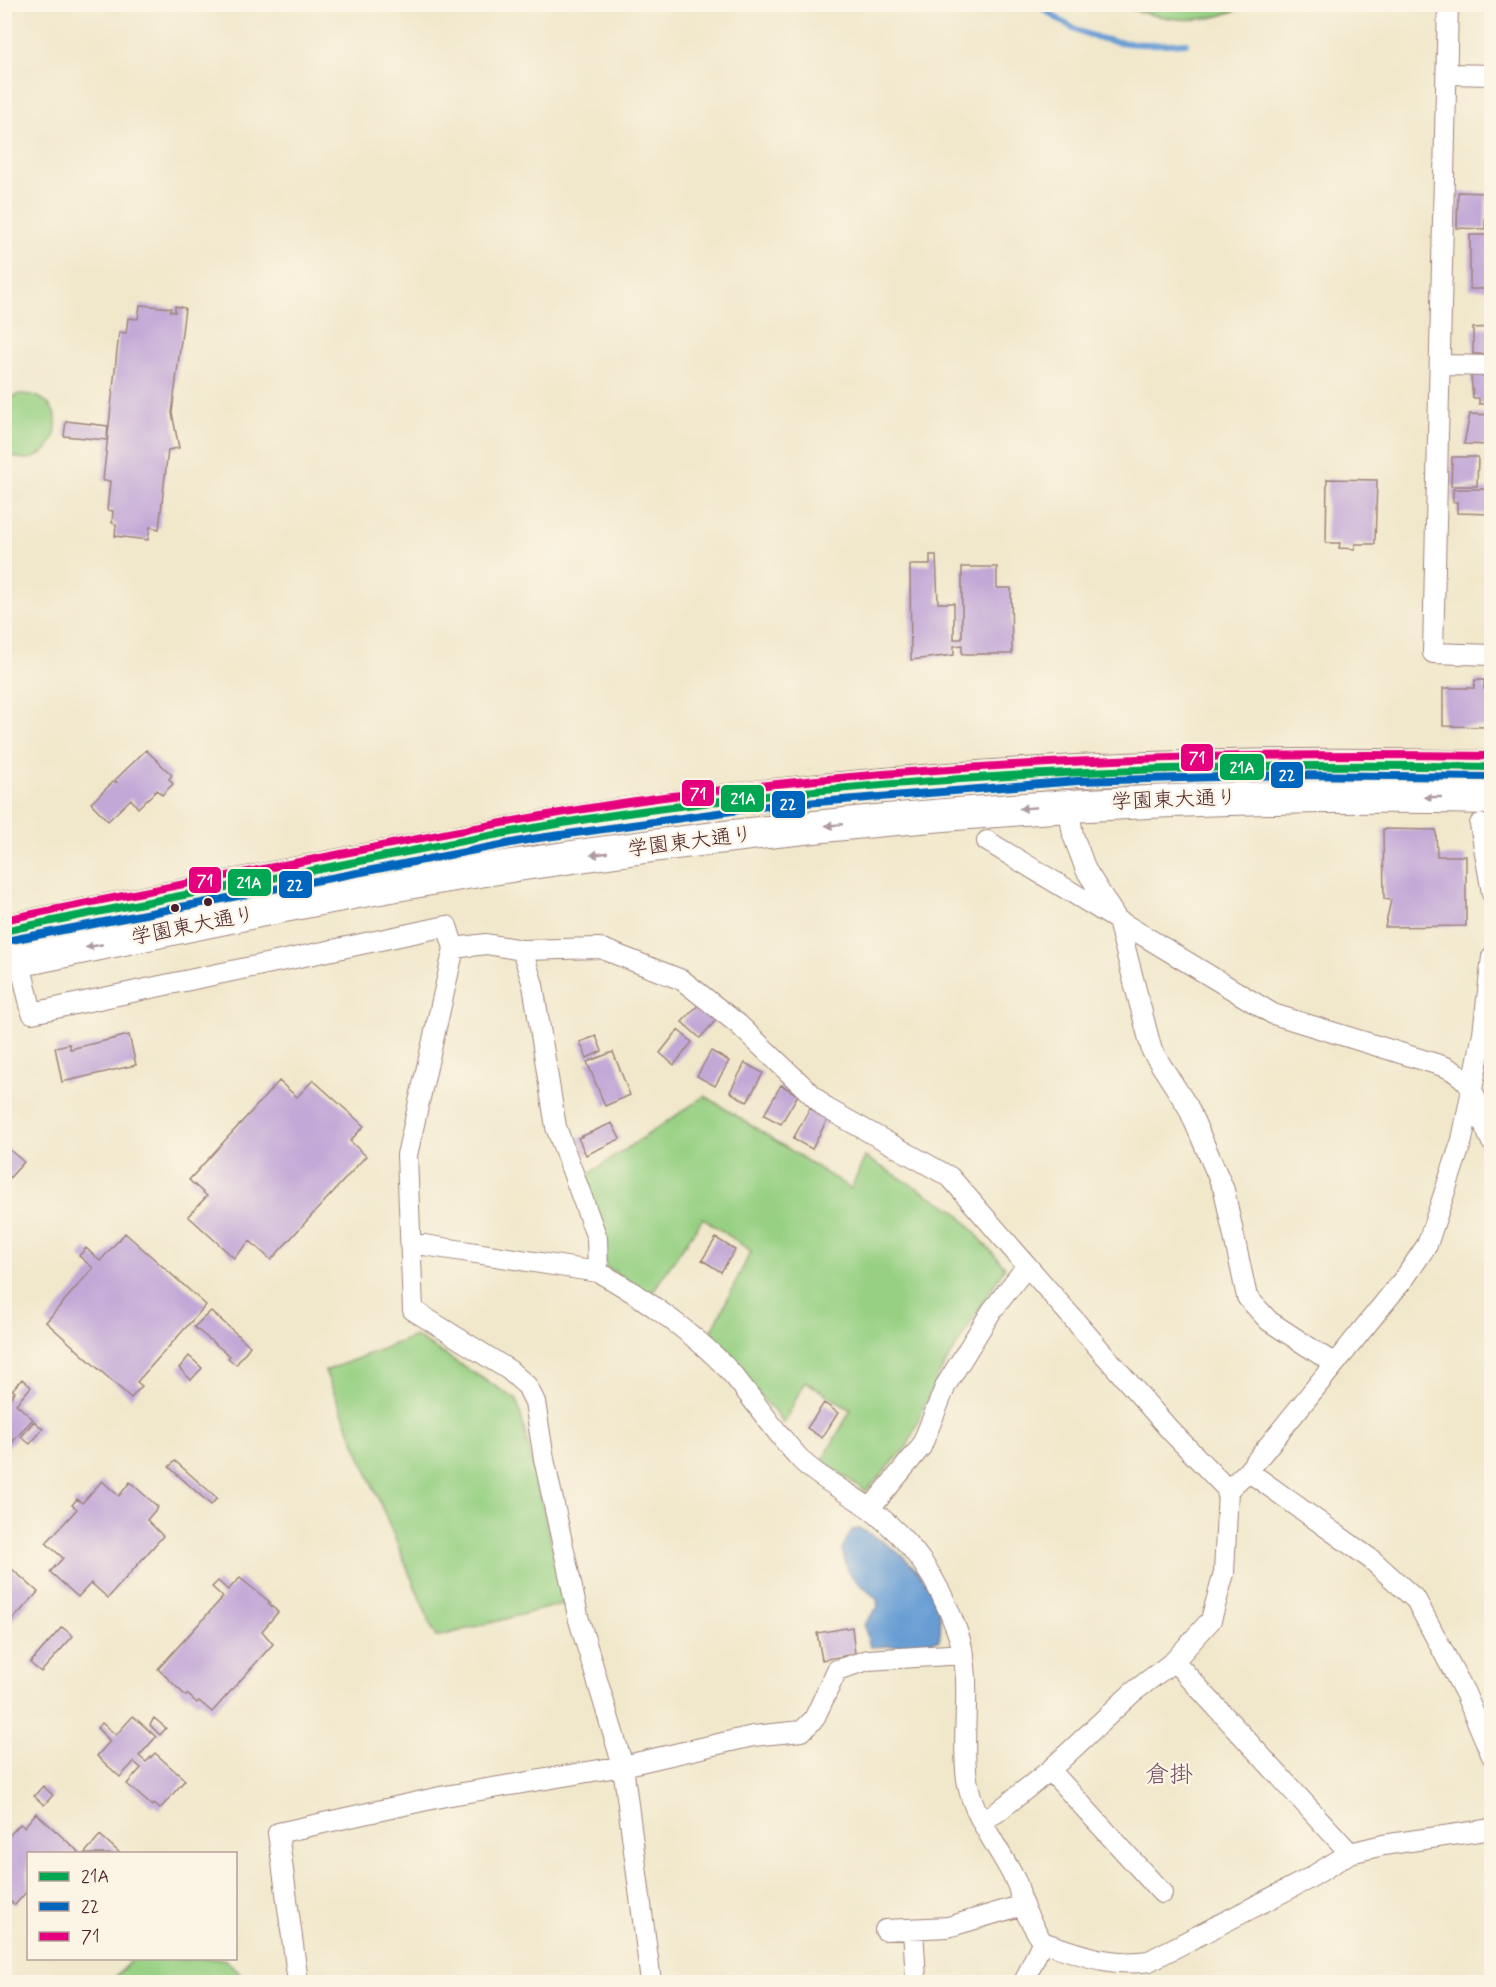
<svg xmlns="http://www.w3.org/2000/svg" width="1496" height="1987" viewBox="0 0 1496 1987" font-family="Mynerve,'Klee One',sans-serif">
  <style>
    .green { fill: #97d083; stroke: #707857; stroke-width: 1.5 }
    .water { fill: #679dd4; stroke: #585e80; stroke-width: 1.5 }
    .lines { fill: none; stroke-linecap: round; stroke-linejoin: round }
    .stream { stroke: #679dd4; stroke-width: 6 }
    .building { fill: #c2a8d7 }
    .minor-casing { stroke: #9e847c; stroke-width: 22 }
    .primary-casing { stroke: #9e847c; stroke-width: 34 }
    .minor { stroke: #fff; stroke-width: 20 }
    .primary { stroke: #fff; stroke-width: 32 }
    .bus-1-casing { stroke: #fcf5e5; stroke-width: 12 }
    .bus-2-casing { stroke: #fcf5e5; stroke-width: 12 }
    .bus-3-casing { stroke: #fcf5e5; stroke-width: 12 }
    .bus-1 { stroke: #00a651; stroke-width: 8 }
    .bus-2 { stroke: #0065bd; stroke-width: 8 }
    .bus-3 { stroke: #e5007d; stroke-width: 8 }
    .oneway { fill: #ae9aa0 }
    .bus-dot { fill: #4a1f2b; stroke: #fcf5e5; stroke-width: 2 }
    .labels { text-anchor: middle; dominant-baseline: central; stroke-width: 4.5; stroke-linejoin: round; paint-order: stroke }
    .street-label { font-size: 21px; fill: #4a1f2b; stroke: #fcf5e5 }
    .quarter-label { font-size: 24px; fill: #744f67; stroke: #fcf5e5 }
    .line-badge { stroke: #fcf5e5; stroke-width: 2 }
    .badge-label { font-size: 16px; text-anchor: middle; font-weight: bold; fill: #fff }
  </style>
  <rect width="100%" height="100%" fill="#fcf5e5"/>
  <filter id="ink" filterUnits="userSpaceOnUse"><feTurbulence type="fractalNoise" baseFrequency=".0167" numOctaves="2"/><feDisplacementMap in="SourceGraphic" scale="12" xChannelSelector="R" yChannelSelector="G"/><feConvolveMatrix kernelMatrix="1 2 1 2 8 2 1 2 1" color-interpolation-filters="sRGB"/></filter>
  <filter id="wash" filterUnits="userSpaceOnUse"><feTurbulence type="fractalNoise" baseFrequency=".008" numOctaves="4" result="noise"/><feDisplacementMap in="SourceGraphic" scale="24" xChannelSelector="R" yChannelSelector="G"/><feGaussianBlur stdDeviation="1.35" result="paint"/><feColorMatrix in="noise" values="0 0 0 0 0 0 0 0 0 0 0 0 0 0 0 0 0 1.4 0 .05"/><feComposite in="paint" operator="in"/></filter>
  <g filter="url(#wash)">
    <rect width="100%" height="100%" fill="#f1e8cc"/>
    <!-- green -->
    <path class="green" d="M1115 5H1247C1202 29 1161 19 1115 5Z
      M19 394C83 393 55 484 5 452V401Z
      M705 1096 851 1189 865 1157 956 1211 1005 1267 936 1379 907 1447 866 1491 822 1461 851 1410 805 1381 784 1423 709 1337 751 1251 703 1218 651 1294 606 1267 586 1176Z
      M415 1336 517 1400 566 1603 436 1637 325 1371Z
      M133 1958 224 1959 250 1982H111Z"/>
    <!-- water -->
    <path class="water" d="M860 1529C900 1548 950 1590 939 1640L909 1645 870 1647 864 1625 878 1607 877 1599 849 1574 842 1549 852 1530Z"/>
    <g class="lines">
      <!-- stream -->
      <path class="stream" d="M1038 4C1084 44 1128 47 1186 43"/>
    </g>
    <g id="blocks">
      <!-- building -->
      <path class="building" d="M1458 192 1486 193 1485 229 1457 228Z
        M1470 235H1492V289H1470Z
        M140 305 171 308 170 311 175 312V306L185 308 172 413 179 448 168 450 159 529 150 527 148 540 115 536 116 524 112 523 113 511 107 510 110 481H103L119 332 126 333 128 318 138 319Z
        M1492 327V354H1473V328Z
        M1473 374H1492V404H1479V398H1473L1471 376Z
        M1470 414 1492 415 1491 445 1464 444Z
        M66 421 108 426 107 440 64 436Z
        M1452 457H1478L1477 486H1451Z
        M1327 479 1377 480 1375 544H1355V549L1339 548 1340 543H1326Z
        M1453 489H1492V514L1457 513V502H1453Z
        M930 555H936L938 603H954V639H962V567H997V588H1011L1012 654H962V645L954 646V655L911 660 910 565H930Z
        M1475 680H1484V689H1490L1489 727 1443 726V688H1474Z
        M146 750 172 775 169 779 173 784 162 795 157 790 138 808 131 799 108 821 91 803 113 782H117L115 780Z
        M1383 829 1436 830 1437 856H1466V926L1385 927 1391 900 1384 899Z
        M700 1003 717 1019 700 1038 682 1022Z
        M678 1030 692 1042 674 1065 660 1053Z
        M129 1035 136 1065 62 1082 55 1047 69 1044 70 1049Z
        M596 1036 602 1051 587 1058 580 1042Z
        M711 1051 729 1061 715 1086 697 1076Z
        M613 1052 630 1095 605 1106 587 1062Z
        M745 1063 763 1073 747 1102 730 1092Z
        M313 1080 364 1126 350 1141 366 1156 271 1260 250 1241 234 1258 188 1216 207 1196 189 1180 279 1081 297 1097Z
        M781 1085 798 1095 781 1124 764 1115Z
        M810 1108 828 1118 812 1149 793 1139Z
        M612 1123 620 1139 586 1155 578 1138Z
        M4 1145 24 1162 4 1184Z
        M125 1233 206 1305 137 1382 142 1386 131 1398 46 1322 93 1268 79 1256 86 1248 100 1261Z
        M716 1238 735 1250 721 1272 702 1260Z
        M211 1311 250 1346 236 1365 228 1358 230 1356 194 1327Z
        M189 1356 202 1368 191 1380 179 1368Z
        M22 1379 31 1387 16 1404 33 1419 4 1451V1393L10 1398 15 1392 12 1390Z
        M824 1403 838 1413 822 1438 807 1428Z
        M34 1421 43 1429 30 1444 21 1437Z
        M175 1461 217 1498 211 1505 169 1467Z
        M102 1481 119 1496 130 1482 158 1507 147 1520 163 1536 108 1598 91 1583 78 1597 50 1572 63 1558 46 1543 77 1509 72 1505 77 1499 82 1503Z
        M12 1569 38 1592 4 1629V1578Z
        M240 1578 270 1602 268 1603 278 1612 262 1631 273 1644 212 1712 199 1701 197 1703 187 1694 186 1696 158 1669 223 1597 212 1587 218 1581 228 1590Z
        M62 1627 73 1636 41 1672 30 1663Z
        M852 1627 855 1654 822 1660 817 1633Z
        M133 1716 156 1737 139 1756 146 1762 155 1753 185 1780 160 1809 154 1804 152 1806 127 1784 141 1768 134 1762 120 1777 97 1756 110 1741 97 1728 102 1723 116 1735Z
        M154 1718 166 1728 160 1735 150 1725Z
        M43 1786 53 1795 44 1805 34 1796Z
        M36 1813 81 1854H28V1890L15 1905 4 1896V1841L20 1824 24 1827Z
        M100 1835 121 1854H84Z"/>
    </g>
  </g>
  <g filter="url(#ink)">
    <use href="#blocks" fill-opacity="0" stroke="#9e847c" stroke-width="1.5"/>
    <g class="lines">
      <defs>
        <path id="minor" d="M1448 4 1433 653 1492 655
          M1447 74 1492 75
          M1440 365 1492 366
          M1068 805 1073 835 1086 870 1118 921 1152 1051 1188 1107 1224 1190 1247 1297 1269 1321 1333 1363
          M1480 824 1492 893
          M987 841 1273 1014 1446 1067C1483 1085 1474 1110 1492 1142
          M12 929 32 1013 447 926 454 948 407 1155 413 1310 509 1370 527 1386 535 1402 544 1459 579 1620 623 1766 651 1982
          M454 948 486 944 522 950 600 948 682 980 738 1024 826 1108 950 1177 1169 1429 1228 1490 1224 1573 1211 1620 1174 1661 1132 1693 1050 1770 996 1813 982 1820
          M522 950 533 985 556 1127 597 1238 598 1272
          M411 1243 598 1272C640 1294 703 1340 734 1376 757 1404 777 1435 802 1461 820 1479 848 1492 869 1508 913 1542 938 1578 957 1631 975 1679 960 1729 967 1779 972 1817 1001 1849 1017 1884 1020 1891 1020 1899 1023 1906 1028 1918 1036 1930 1042 1942 1080 1954 1109 1967 1149 1961L1308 1879 1350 1853 1383 1845 1492 1829
          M1248 1471 1372 1560 1416 1600 1465 1693 1492 1756
          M1228 1490 1248 1471 1406 1276 1427 1245 1462 1140 1483 1033 1492 957
          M870 1509 921 1447 946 1385 991 1312 1026 1267
          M1174 1661 1350 1853
          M1050 1770 1162 1893
          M885 1930 948 1927 1023 1905
          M913 1930 916 1979
          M298 1982 278 1833 445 1796 623 1766 753 1736 802 1731 814 1719 837 1670 868 1660 964 1654
          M1024 1982 1042 1942"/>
        <path id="primary" d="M4 931C105 909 207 891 308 871 426 848 545 824 664 808 939 772 1215 759 1492 767
          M4 964C181 927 359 888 538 862 853 815 1172 791 1492 798"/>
      </defs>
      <!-- minor casing -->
      <use href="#minor" class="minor-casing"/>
      <!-- primary casing -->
      <use href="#primary" class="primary-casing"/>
      <!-- minor -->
      <use href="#minor" class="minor"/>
      <!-- primary -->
      <use href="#primary" class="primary"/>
      <defs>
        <path id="bus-1" d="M4 931C108 909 212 890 315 870 431 847 547 823 664 808 939 772 1215 762 1492 767"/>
        <path id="bus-2" d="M6 941 532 839 768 806 1078 781 1285 775 1492 777"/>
        <path id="bus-3" d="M4 920C108 898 212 879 315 859 431 836 547 813 664 797 939 762 1215 751 1492 756"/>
      </defs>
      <!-- bus-1 casing -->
      <use href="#bus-1" class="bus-1-casing"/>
      <!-- bus-2 casing -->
      <use href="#bus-2" class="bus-2-casing"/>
      <!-- bus-3 casing -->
      <use href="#bus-3" class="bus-3-casing"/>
      <!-- bus-1 -->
      <use href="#bus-1" class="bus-1"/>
      <!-- bus-2 -->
      <use href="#bus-2" class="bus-2"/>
      <!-- bus-3 -->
      <use href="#bus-3" class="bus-3"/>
    </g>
    <!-- one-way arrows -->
    <defs><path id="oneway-solid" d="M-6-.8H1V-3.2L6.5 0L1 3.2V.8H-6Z" transform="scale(1.5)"/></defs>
    <g class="oneway">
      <use href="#oneway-solid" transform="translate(1433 797) rotate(-180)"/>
      <use href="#oneway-solid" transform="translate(1028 808) rotate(175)"/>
      <use href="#oneway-solid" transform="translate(834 825) rotate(175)"/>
      <use href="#oneway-solid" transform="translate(599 854) rotate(172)"/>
      <use href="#oneway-solid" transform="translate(94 946) rotate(169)"/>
    </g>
  </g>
  <!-- markers -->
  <g class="bus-dot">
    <circle cx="208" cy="902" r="5"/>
    <circle cx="175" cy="908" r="5"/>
  </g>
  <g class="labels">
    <!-- street labels -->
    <g class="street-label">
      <text transform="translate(1174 800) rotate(-2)">学園東大通り</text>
      <text transform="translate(690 842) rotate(-7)">学園東大通り</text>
      <text transform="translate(193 926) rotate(-11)">学園東大通り</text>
    </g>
    <!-- quarter labels -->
    <g class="quarter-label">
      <text x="1169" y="1775">倉掛</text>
    </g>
  </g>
  <g class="line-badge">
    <rect x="1180" y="743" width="34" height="29" rx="6" fill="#e5007d"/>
    <rect x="1219" y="753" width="46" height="28" rx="6" fill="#00a651"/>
    <rect x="1270" y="761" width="34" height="28" rx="6" fill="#0065bd"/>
    <rect x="681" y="779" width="34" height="28" rx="6" fill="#e5007d"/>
    <rect x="720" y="784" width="45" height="29" rx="6" fill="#00a651"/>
    <rect x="771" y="790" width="35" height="29" rx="6" fill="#0065bd"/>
    <rect x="188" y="866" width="34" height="28" rx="6" fill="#e5007d"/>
    <rect x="227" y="868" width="45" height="29" rx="6" fill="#00a651"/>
    <rect x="278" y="870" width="35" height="29" rx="6" fill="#0065bd"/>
  </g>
  <g class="badge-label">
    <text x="1197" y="763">71</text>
    <text x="1242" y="773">21A</text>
    <text x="1287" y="781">22</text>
    <text x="698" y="799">71</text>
    <text x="743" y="804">21A</text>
    <text x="788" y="810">22</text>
    <text x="205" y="886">71</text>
    <text x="249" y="888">21A</text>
    <text x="295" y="891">22</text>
  </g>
  <!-- margin -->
  <rect width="1496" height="1987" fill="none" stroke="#fcf5e5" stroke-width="24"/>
  <!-- legend -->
  <rect x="27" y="1852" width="210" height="108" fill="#fcf5e5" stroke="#b59f9b" stroke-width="1.5"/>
  <rect x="39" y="1872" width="30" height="9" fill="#00a651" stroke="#b59f9b" stroke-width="1.5"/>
  <text x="81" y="1882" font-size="18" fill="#4a1f2b">21A</text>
  <rect x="39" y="1902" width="30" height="9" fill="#0065bd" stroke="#b59f9b" stroke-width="1.5"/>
  <text x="81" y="1912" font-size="18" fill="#4a1f2b">22</text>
  <rect x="39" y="1932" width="30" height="9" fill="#e5007d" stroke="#b59f9b" stroke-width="1.5"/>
  <text x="81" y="1942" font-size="18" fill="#4a1f2b">71</text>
</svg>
